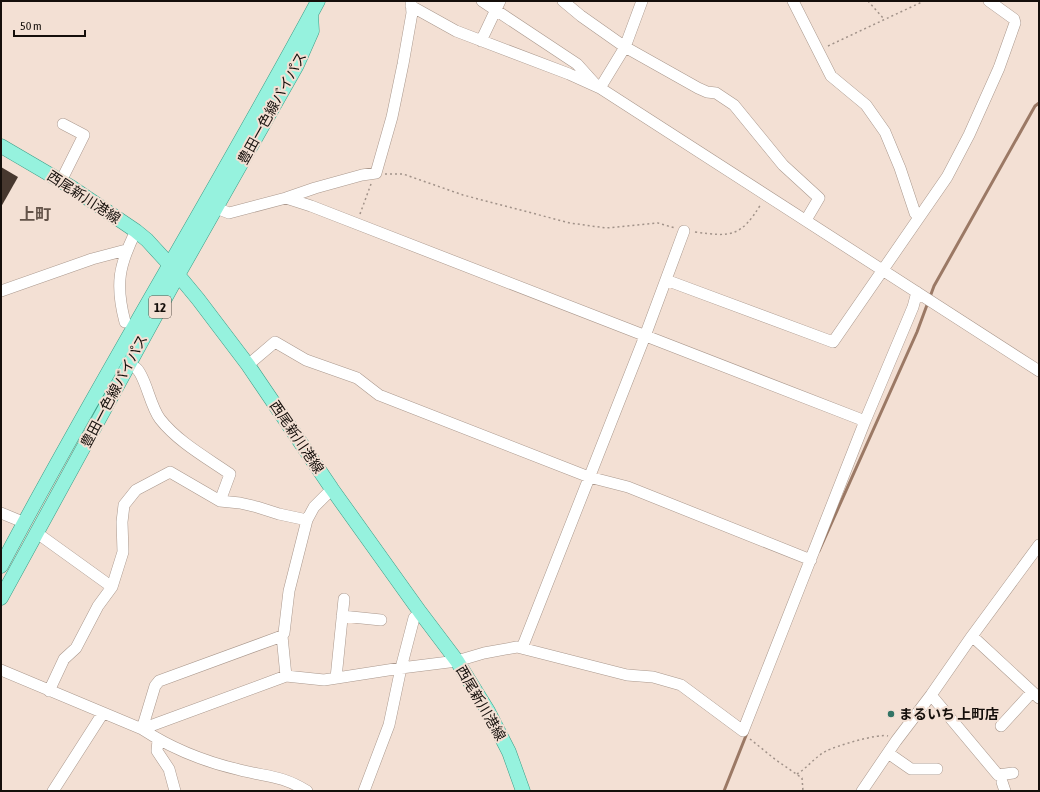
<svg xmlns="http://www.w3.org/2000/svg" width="1040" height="792" viewBox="0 0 1040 792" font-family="'Asap Condensed','Noto Sans JP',sans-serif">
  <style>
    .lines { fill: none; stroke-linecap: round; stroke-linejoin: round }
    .stream { stroke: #9b7965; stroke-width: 3 }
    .building { fill: #47382f }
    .minor-casing { stroke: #aa988d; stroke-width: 12 }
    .major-casing { stroke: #3b9d86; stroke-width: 15 }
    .path { stroke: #a19289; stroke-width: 1.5; stroke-dasharray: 2 3; stroke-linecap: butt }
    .minor { stroke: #fff; stroke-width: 11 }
    .major { stroke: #96f2de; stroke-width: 14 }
    .poi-dot { fill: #337465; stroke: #f3e0d4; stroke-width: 1.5 }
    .labels { text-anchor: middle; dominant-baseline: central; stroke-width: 4; stroke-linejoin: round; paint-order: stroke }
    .shield { fill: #f3e0d4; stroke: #584e47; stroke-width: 1 }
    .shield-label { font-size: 13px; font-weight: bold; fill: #150f0b }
    .street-label { font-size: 14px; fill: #150f0b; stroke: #f3e0d4 }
    .poi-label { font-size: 14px; font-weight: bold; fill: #150f0b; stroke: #f3e0d4; text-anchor: start }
    .quarter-label { font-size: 16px; font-weight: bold; fill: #635349; stroke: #f3e0d4 }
  </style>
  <rect width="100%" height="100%" fill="#f3e0d4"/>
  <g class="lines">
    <!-- stream -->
    <path class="stream" d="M819 551 917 332 934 286 1035 106 1039 103
      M724 791 747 733"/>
  </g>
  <!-- building -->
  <path class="building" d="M1 167 18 177 1 207Z"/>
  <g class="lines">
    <defs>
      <path id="minor" d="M482 1 577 64 595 84
        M563 1 581 16 625 47 698 88 707 92 716 93 734 105 783 165 819 198 806 220
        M793 1 831 76 866 105 885 132 900 168 915 213 919 217
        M411 6 456 31 569 74 600 88 1039 371
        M481 41 500 1
        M600 88 625 47 642 1
        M61 181 84 135 63 124
        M286 198 311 206 865 421
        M216 208 229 213 286 198 315 188 362 175 376 173 392 117 403 64 412 13 411 2
        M666 280 833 342 947 177 969 135 999 68 1015 23 1014 19 989 1
        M1 291 92 259 126 250
        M125 322C115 284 119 265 136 231
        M129 363C132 365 135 367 137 369 146 378 150 406 160 419 178 442 207 458 230 474L220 501
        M248 365 275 342 306 360 357 378 379 395 589 477 628 487 811 560
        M1 513 18 520 23 524
        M37 533 112 587
        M342 616 381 620
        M972 636 1039 698
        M522 648 645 336 684 231
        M1 670 142 729C172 749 206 762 240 770 267 777 281 775 307 791
        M286 676 282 636 284 633 289 591 307 520 314 507 332 489
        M336 678 344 599
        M49 691 64 659 76 648 98 606 112 587 123 552 122 522 124 505 136 490 170 472 220 501 240 503 257 507 279 514 307 520
        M931 695 998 775 1013 773
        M1001 726 1032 692
        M142 729 286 676 324 680 401 668 457 661 484 653 517 647 627 675 653 677 681 685 743 731 865 421 913 307 917 292
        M142 729 155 686 159 681 282 636
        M158 740 157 751 169 769 175 791
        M888 753 911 769H937
        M1002 782 1005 791
        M53 791 103 713
        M364 791 389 725 401 668 414 618 420 612
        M862 791 896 741 931 695 972 636 1039 545"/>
      <path id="major" d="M1 146 71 187 136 231 147 240 169 264 198 299 248 365 332 489 420 612 457 661 488 711 509 752 523 791
        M1 566C102 375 216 191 318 1
        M1 598 178 275 297 65 312 31 311 14"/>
    </defs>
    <!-- minor casing -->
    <use href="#minor" class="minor-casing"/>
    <!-- major casing -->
    <use href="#major" class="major-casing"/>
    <!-- path -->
    <path class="path" d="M868 1 884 19
      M828 46 924 1
      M385 174H403L463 195 570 223 606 228 658 223 675 228
      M360 214 371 184
      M695 232C731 237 741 237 761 204
      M750 739 776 760 802 778 803 791
      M797 774C807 768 815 757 826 751 836 746 879 733 888 736"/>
    <!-- minor -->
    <use href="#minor" class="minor"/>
    <!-- major -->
    <use href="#major" class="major"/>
  </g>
  <!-- markers -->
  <circle class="poi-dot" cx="891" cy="714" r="4"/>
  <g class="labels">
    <!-- shield labels -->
    <rect class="shield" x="149" y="296" width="22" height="22" rx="3"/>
    <g class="shield-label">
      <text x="160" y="307">12</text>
    </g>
    <!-- street labels -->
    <g class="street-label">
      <text transform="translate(272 108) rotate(-61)">豊田一色線バイパス</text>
      <text transform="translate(84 197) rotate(33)">西尾新川港線</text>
      <text transform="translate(114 391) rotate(-62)">豊田一色線バイパス</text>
      <text transform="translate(297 437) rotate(56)">西尾新川港線</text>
      <text transform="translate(481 703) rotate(60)">西尾新川港線</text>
    </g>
    <!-- poi labels -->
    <g class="poi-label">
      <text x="899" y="714">まるいち 上町店</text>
    </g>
    <!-- quarter labels -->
    <g class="quarter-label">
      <text x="35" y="214">上町</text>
    </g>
  </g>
  <!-- border -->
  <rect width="1040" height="792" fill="none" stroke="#150f0b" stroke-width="4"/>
  <!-- scale -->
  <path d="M14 30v6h71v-6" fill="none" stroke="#150f0b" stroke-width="2"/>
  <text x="20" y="30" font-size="12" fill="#150f0b" stroke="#f3e0d4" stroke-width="3" paint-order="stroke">50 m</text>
</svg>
